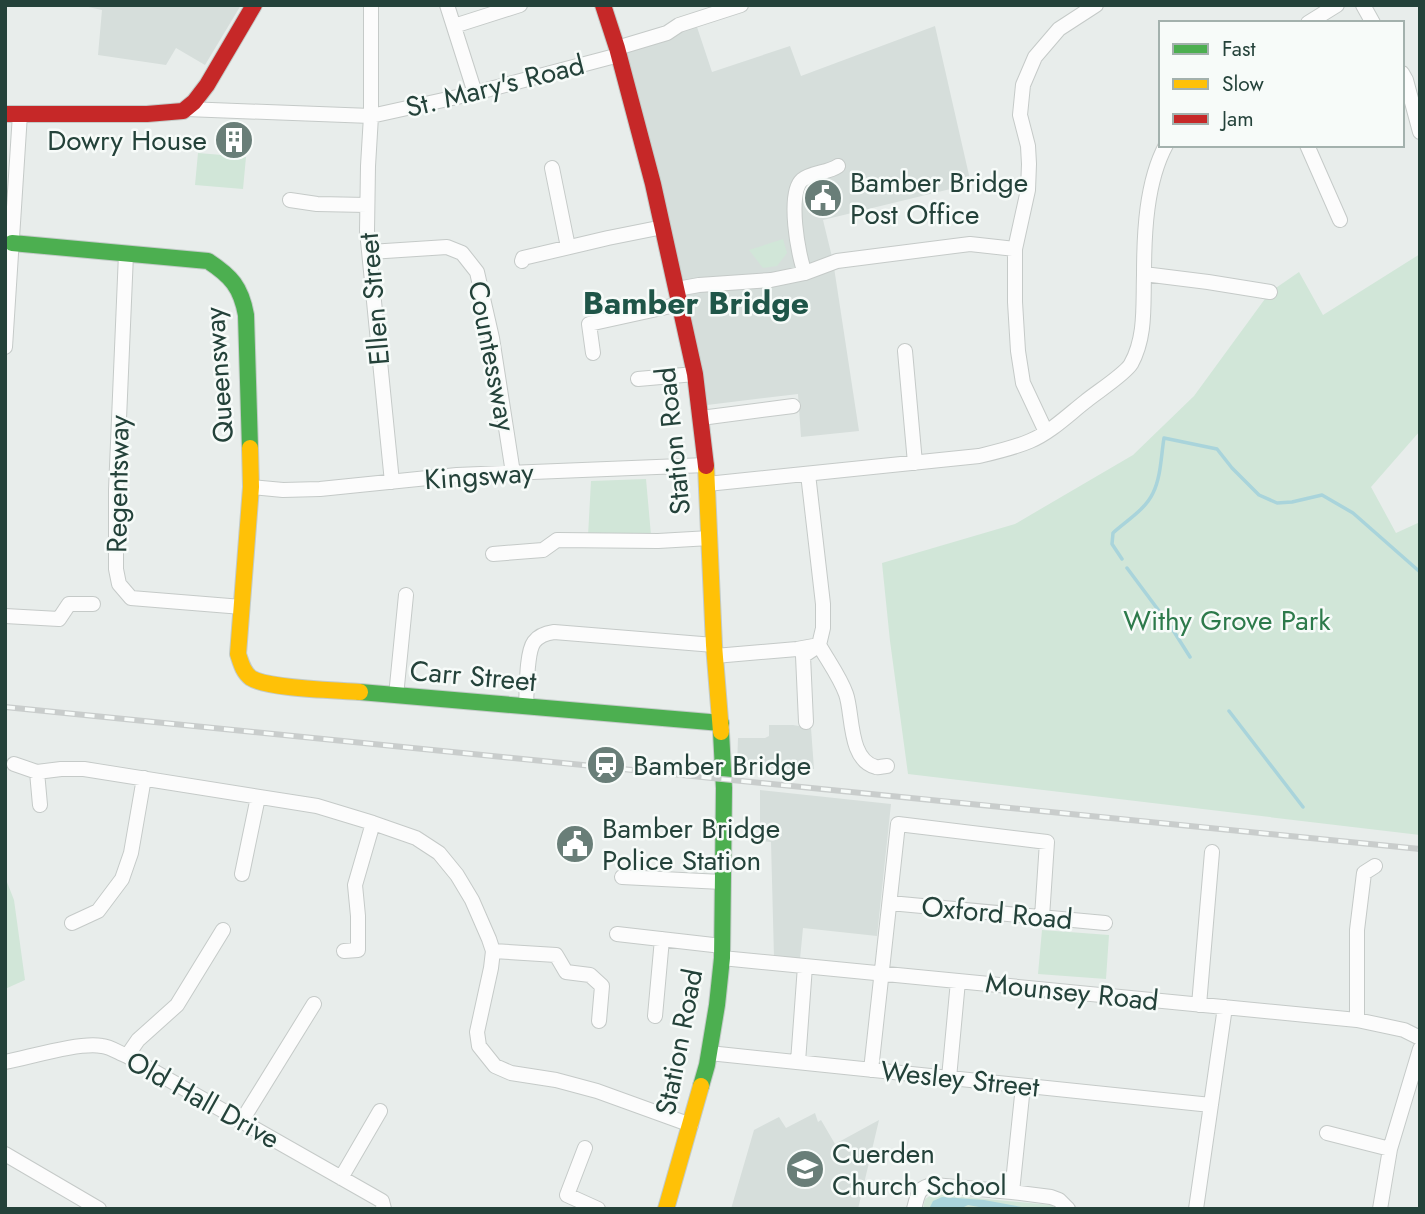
<svg xmlns="http://www.w3.org/2000/svg" width="1425" height="1214" viewBox="0 0 1425 1214" font-family="Jost,sans-serif">
  <style>
    .built { fill: #d6dedb }
    .green { fill: #d1e6d8 }
    .water { fill: #a9d4db }
    .lines { fill: none; stroke-linecap: round; stroke-linejoin: round }
    .stream { stroke: #a9d4db; stroke-width: 3.5 }
    .street-casing { stroke: #c5cac8; stroke-width: 16 }
    .fast-casing { stroke: #c3cbc8; stroke-width: 18 }
    .slow-casing { stroke: #c3cbc8; stroke-width: 18 }
    .jam-casing { stroke: #c3cbc8; stroke-width: 18 }
    .street { stroke: #fcfcfc; stroke-width: 14 }
    .fast { stroke: #4caf50; stroke-width: 16 }
    .slow { stroke: #ffc107; stroke-width: 16 }
    .jam { stroke: #c62828; stroke-width: 16 }
    .rail-casing { stroke: #c9cdcc; stroke-width: 6 }
    .rail { stroke: #f7fbf9; stroke-width: 3.5; stroke-dasharray: 10; stroke-linecap: butt }
    .labels { text-anchor: middle; dominant-baseline: central; stroke-width: 5; stroke-linejoin: round; paint-order: stroke }
    .street-label { font-size: 28px; fill: #24423a; stroke: #f7fbf9 }
    .poi-label { font-size: 28px; fill: #24423a; stroke: #f7fbf9; text-anchor: start }
    .park-label { font-size: 28px; fill: #2d7a4b; stroke: #f7fbf9 }
    .quarter-label { font-size: 32px; font-weight: bold; fill: #1f5548; stroke: #f7fbf9 }
  </style>
  <rect width="100%" height="100%" fill="#e8edeb"/>
  <!-- built -->
  <path class="built" d="M79 5H241L205 65 176 48 166 65 98 55 102 10Z
    M694 18 712 72 790 46 801 76 935 26 971 184 823 220 833 261 859 431 801 437 798 394 707 405 619 40Z
    M769 725H793L811 728 814 769 737 767 738 738H765L769 736Z
    M760 790 891 804 877 936 803 928 800 959 774 958 771 842 760 841Z
    M815 1113 818 1122 821 1120 835 1144 879 1120 858 1209H731L754 1130 779 1117 786 1128Z"/>
  <!-- green -->
  <path class="green" d="M198 153 246 157 243 189 195 185Z
    M783 239 787 253 777 266 763 268 749 250Z
    M1420 254V431L1371 487 1396 533 1420 522V835L908 774 890 641 882 563 1015 524 1133 455 1194 396 1270 292 1299 272 1323 315Z
    M646 479 651 535 588 536 591 481Z
    M5 877 14 900 25 980 5 989Z
    M1042 930 1109 935 1106 979 1038 974Z
    M933 1194 1051 1205 1057 1209H923L925 1199Z"/>
  <!-- water -->
  <path class="water" d="M942 1197 984 1200 1033 1209H990L968 1205 960 1209H932L930 1207 933 1201Z"/>
  <g class="lines">
    <!-- stream -->
    <path class="stream" d="M1122 559 1112 544 1113 533C1126 521 1145 510 1153 493 1161 477 1161 456 1164 438L1217 449 1232 468 1259 495 1277 503 1292 502 1322 495 1353 513 1420 572
      M1127 568 1171 627 1190 657
      M1229 711 1303 807"/>
    <defs>
      <path id="street" d="M371 5V116L368 166 367 231 392 482
        M447 5 475 93
        M1363 5 1373 23
        M1308 23 1337 5
        M454 26 520 5
        M617 48 667 33 679 25 741 5
        M1402 73 1406 80 1420 132
        M186 109 371 116 475 93 619 55
        M1307 145 1340 220
        M552 168 568 247
        M290 200 317 204 367 205
        M370 252 447 247 462 253 477 272 492 338 513 473
        M126 254 116 490V569L119 584 131 598 242 607
        M522 261 523 258 608 238 663 227
        M805 273C798 256 787 193 802 180 812 172 828 173 838 166
        M1144 274 1208 282 1270 292
        M677 289 699 285 771 280 805 273 837 261 970 244 1015 249
        M5 347 20 114
        M905 351 915 463
        M593 353 589 324 680 304
        M638 379 695 374
        M701 418 793 406
        M1046 432 1023 383 1018 351 1015 302V249L1028 190 1029 164 1028 146 1020 115 1023 85 1035 57 1059 29 1096 5
        M808 474 823 604V628L819 645
        M707 484 979 456C996 452 1014 448 1030 441 1051 432 1068 415 1086 401 1097 392 1125 374 1131 364 1146 337 1143 306 1144 275 1144 234 1146 182 1166 145
        M251 487 283 490 320 489 457 475 706 465
        M493 554 543 550 557 540 658 541 710 538
        M5 616 59 619 69 604H93
        M819 645C828 661 840 677 846 694 853 713 848 760 876 767 879 768 883 766 887 766
        M715 656 797 649 819 645
        M396 696 406 595
        M526 706C527 691 526 653 534 642 539 635 547 633 554 632L714 645
        M806 722 803 656 815 648
        M14 764 37 772 61 769H84L317 806 373 823 416 838 439 853 457 875 472 900 489 939 493 951 491 968 477 1032 479 1046 495 1066 511 1073 556 1080 597 1091 691 1125
        M37 772 40 805
        M242 874 258 797
        M622 877 722 882
        M890 903 1105 923
        M72 923 98 911 122 879 131 853 144 778
        M617 934 722 946
        M344 951 358 950V916L355 885 373 823
        M493 951 556 955 566 972 590 975 602 986 599 1021
        M722 958 1357 1020 1404 1030 1420 1038
        M1199 1005 1212 852
        M655 1016 662 939
        M1357 1020V930L1364 873 1375 866
        M709 1053 1211 1105
        M127 1056 138 1040 177 1005 223 930
        M5 1062C31 1057 78 1042 102 1046 111 1047 119 1053 127 1056L382 1201 384 1209
        M798 1062 805 966
        M871 1070 898 824 1047 842 1042 917
        M949 1078 958 981
        M241 1122 314 1004
        M1327 1133 1390 1149
        M585 1148 567 1195 598 1209
        M5 1154 99 1209
        M341 1178 380 1111
        M1012 1192 1023 1086
        M914 1209C918 1195 917 1187 934 1185L1012 1192 1051 1197 1059 1200 1068 1209
        M1196 1209 1225 1007
        M1380 1209 1390 1149 1420 1049"/>
      <path id="fast" d="M12 243 208 261C231 276 241 287 246 315L250 448
        M360 692 721 723
        M701 1086 707 1065 717 1005 722 958 724 788 721 732"/>
      <path id="slow" d="M250 448 251 487 238 654C241 663 243 672 251 678 268 689 337 690 360 692
        M706 466 714 645 721 732
        M666 1209 701 1086"/>
      <path id="jam" d="M603 5 617 48 653 184 695 374 706 466
        M5 114H147L183 111 194 102 207 85 254 5"/>
    </defs>
    <!-- street casing -->
    <use href="#street" class="street-casing"/>
    <!-- fast casing -->
    <use href="#fast" class="fast-casing"/>
    <!-- slow casing -->
    <use href="#slow" class="slow-casing"/>
    <!-- jam casing -->
    <use href="#jam" class="jam-casing"/>
    <!-- street -->
    <use href="#street" class="street"/>
    <!-- fast -->
    <use href="#fast" class="fast"/>
    <!-- slow -->
    <use href="#slow" class="slow"/>
    <!-- jam -->
    <use href="#jam" class="jam"/>
    <defs>
      <path id="rail" d="M5 707 1420 849"/>
    </defs>
    <!-- rail casing -->
    <use href="#rail" class="rail-casing"/>
    <!-- rail -->
    <use href="#rail" class="rail"/>
  </g>
  <!-- icons -->
  <defs>
    <symbol id="building-disc" viewBox="-11 -11 22 22"><circle r="9.5" fill="#697e78" stroke="#f7fbf9"/><path d="M-4-6H4V6H1V3H-1V6H-4ZM-2.5-4.3h1.7v1.8h-1.7ZM.8-4.3h1.7v1.8H.8ZM-2.5-1h1.7V.8h-1.7ZM.8-1h1.7V.8H.8Z" fill="#fff"/></symbol>
    <symbol id="civic-disc" viewBox="-11 -11 22 22"><circle r="9.5" fill="#697e78" stroke="#f7fbf9"/><path d="M-.6-6.5H3V-4.5H.6V-3L4-1V1h2V6H-6V1h2V-1L-.6-3ZM-1.2 2.5V6h2.4V2.5Z" fill="#fff"/></symbol>
    <symbol id="station-disc" viewBox="-11 -11 22 22"><circle r="9.5" fill="#697e78" stroke="#f7fbf9"/><path d="M-3-6H3Q5-6 5-4V2Q5 4 3 4L4.5 6H3L1.5 4h-3L-3 6H-4.5L-3 4Q-5 4-5 2V-4Q-5-6-3-6ZM-3.5-4v3h7v-3ZM-3.5 1v1.5H-2V1ZM2 1v1.5H3.5V1Z" fill="#fff"/></symbol>
    <symbol id="school-disc" viewBox="-11 -11 22 22"><circle r="9.5" fill="#697e78" stroke="#f7fbf9"/><path d="M0-5L7-2L0 1L-7-2ZM-4 1L0 2.5L4 1V4Q0 6-4 4Z" fill="#fff"/></symbol>
  </defs>
  <g fill-rule="evenodd">
    <use href="#building-disc" x="212" y="118" width="44" height="44"/>
    <use href="#civic-disc" x="801" y="176" width="44" height="44"/>
    <use href="#station-disc" x="584" y="743" width="44" height="44"/>
    <use href="#civic-disc" x="553" y="822" width="44" height="44"/>
    <use href="#school-disc" x="783" y="1147" width="44" height="44"/>
  </g>
  <g class="labels">
    <!-- street labels -->
    <g class="street-label">
      <text transform="translate(495 86) rotate(-14)">St. Mary's Road</text>
      <text transform="translate(374 299) rotate(-95)">Ellen Street</text>
      <text transform="translate(492 356) rotate(79)">Countessway</text>
      <text transform="translate(219 375) rotate(-94)">Queensway</text>
      <text transform="translate(673 441) rotate(-96)">Station Road</text>
      <text transform="translate(479 476) rotate(-4)">Kingsway</text>
      <text transform="translate(118 484) rotate(-89)">Regentsway</text>
      <text transform="translate(473 676) rotate(5)">Carr Street</text>
      <text transform="translate(997 913) rotate(5)">Oxford Road</text>
      <text transform="translate(1072 992) rotate(6)">Mounsey Road</text>
      <text transform="translate(679 1042) rotate(-79)">Station Road</text>
      <text transform="translate(960 1079) rotate(6)">Wesley Street</text>
      <text transform="translate(203 1100) rotate(29)">Old Hall Drive</text>
    </g>
    <!-- poi labels -->
    <g class="poi-label">
      <text x="207" y="140" text-anchor="end">Dowry House</text>
      <text x="850" y="182">Bamber Bridge<tspan x="850" dy="32">Post Office</tspan></text>
      <text x="633" y="765">Bamber Bridge</text>
      <text x="602" y="828">Bamber Bridge<tspan x="602" dy="32">Police Station</tspan></text>
      <text x="832" y="1153">Cuerden<tspan x="832" dy="32">Church School</tspan></text>
    </g>
    <!-- park labels -->
    <g class="park-label">
      <text x="1227" y="620">Withy Grove Park</text>
    </g>
    <!-- quarter labels -->
    <g class="quarter-label">
      <text x="696" y="303">Bamber Bridge</text>
    </g>
  </g>
  <!-- border -->
  <rect width="1425" height="1214" fill="none" stroke="#24423a" stroke-width="14"/>
  <!-- legend -->
  <rect x="1159" y="21" width="245" height="126" fill="#f7fbf9" stroke="#a3b1ad" stroke-width="2"/>
  <rect x="1173" y="44" width="35" height="10" fill="#4caf50" stroke="#a3b1ad" stroke-width="2"/>
  <text x="1222" y="56" font-size="21" fill="#24423a">Fast</text>
  <rect x="1173" y="79" width="35" height="10" fill="#ffc107" stroke="#a3b1ad" stroke-width="2"/>
  <text x="1222" y="91" font-size="21" fill="#24423a">Slow</text>
  <rect x="1173" y="114" width="35" height="10" fill="#c62828" stroke="#a3b1ad" stroke-width="2"/>
  <text x="1222" y="126" font-size="21" fill="#24423a">Jam</text>
</svg>
